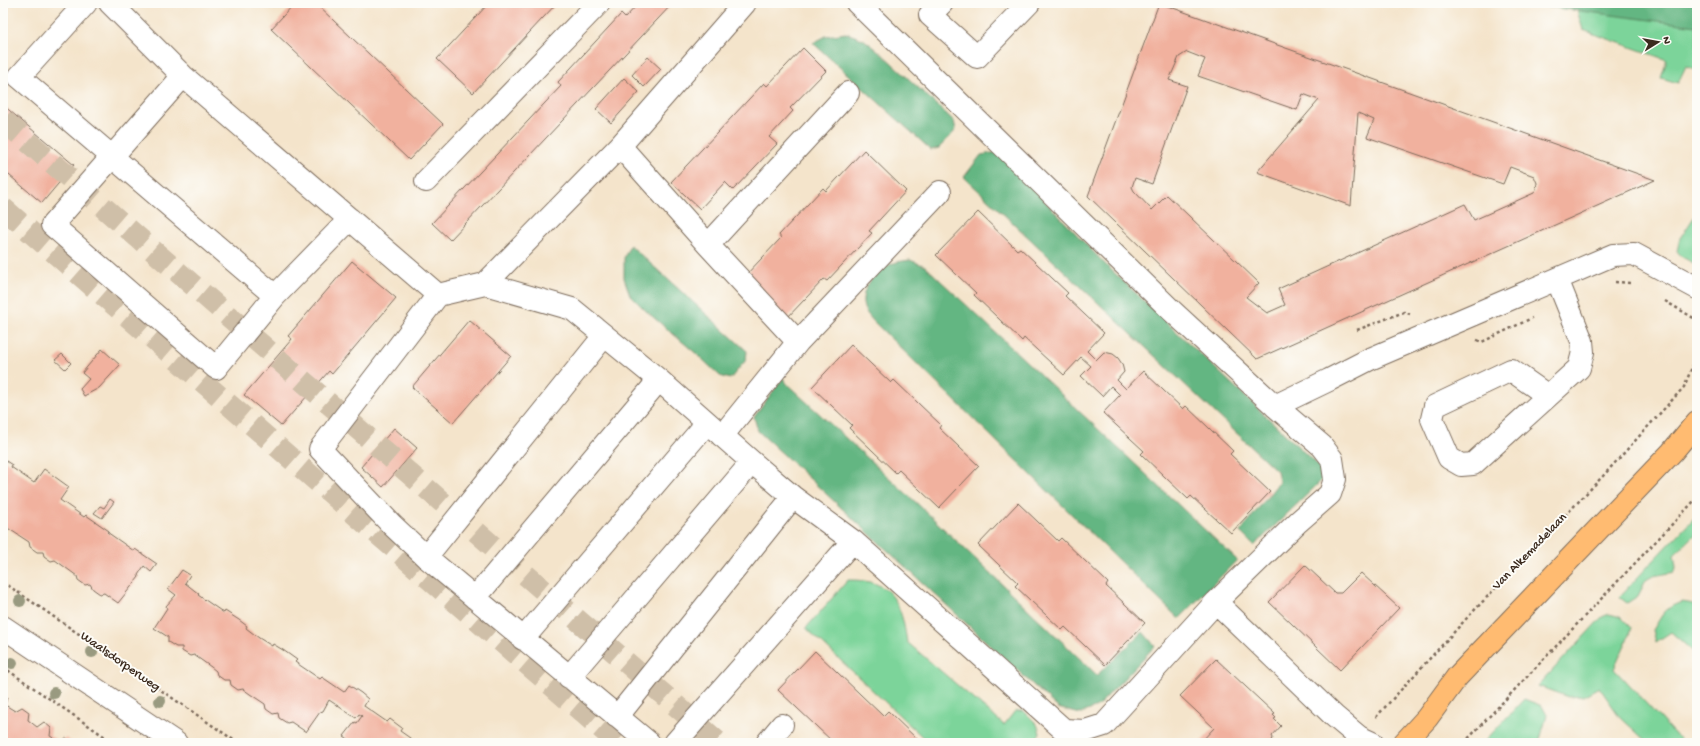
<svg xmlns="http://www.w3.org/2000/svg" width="1700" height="746" viewBox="0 0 1700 746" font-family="'Gochi Hand',sans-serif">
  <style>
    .green { fill: #7bd49a; stroke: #5b7f5c }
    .forest { fill: #64b682; stroke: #507050 }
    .building { fill: #f1b19e; fill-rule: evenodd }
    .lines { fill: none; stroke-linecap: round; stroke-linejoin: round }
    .major-tunnel { stroke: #cfbfa8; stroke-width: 22; stroke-dasharray: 22 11; stroke-linecap: butt }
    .minor-casing { stroke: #7c6b5b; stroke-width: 24 }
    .major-casing { stroke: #7c6b5b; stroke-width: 24 }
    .path { stroke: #7c6b5b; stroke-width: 2.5; stroke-dasharray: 3 3; stroke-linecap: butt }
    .minor { stroke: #fff; stroke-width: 22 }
    .major { stroke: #ffbb71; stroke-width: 22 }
    .tree { fill: #999a80 }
    .labels { text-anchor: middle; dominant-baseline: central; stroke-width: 4; stroke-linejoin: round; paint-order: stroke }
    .street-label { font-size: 13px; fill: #3b2a1e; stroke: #fdfcf7 }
  </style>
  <rect width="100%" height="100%" fill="#fdfcf7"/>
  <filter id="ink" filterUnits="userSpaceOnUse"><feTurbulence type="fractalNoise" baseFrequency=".025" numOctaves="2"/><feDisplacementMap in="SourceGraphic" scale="8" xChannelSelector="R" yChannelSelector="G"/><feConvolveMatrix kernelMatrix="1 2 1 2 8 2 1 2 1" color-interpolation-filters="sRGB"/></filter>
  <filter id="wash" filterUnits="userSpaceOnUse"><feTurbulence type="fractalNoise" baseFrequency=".012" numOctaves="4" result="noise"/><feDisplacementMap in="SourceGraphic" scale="16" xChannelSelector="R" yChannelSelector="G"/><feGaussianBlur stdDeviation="0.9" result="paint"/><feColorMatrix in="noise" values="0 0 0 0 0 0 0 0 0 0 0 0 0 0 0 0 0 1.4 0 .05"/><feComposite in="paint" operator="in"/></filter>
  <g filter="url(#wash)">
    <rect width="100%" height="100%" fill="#f4e4cb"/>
    <!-- green -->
    <path class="green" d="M1518 3H1697V70L1686 66 1678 83 1661 78 1667 60 1583 30 1577 10Z
      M1697 213V265L1682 257 1677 251 1680 238Z
      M1697 515V533L1674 555 1676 567 1675 572 1653 576 1646 580 1638 596 1627 603 1619 597Z
      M848 580C893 579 901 603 907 642L1004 725 1015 711H1024L1037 724 1040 733 1032 743H929L806 628Z
      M1682 602 1694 604 1697 606V655L1671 632 1656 642 1653 630C1663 614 1664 608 1682 602Z
      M1609 614 1621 617 1631 627 1628 638 1614 669 1683 743H1648L1620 717 1599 687 1583 696 1568 697 1538 686 1602 617Z
      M1524 699 1542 706 1547 715 1539 743H1483Z"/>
    <!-- forest -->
    <path class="forest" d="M1518 3H1697V26Z
      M846 33 863 39 880 52 954 121 956 130 939 148 931 150 813 43 826 36Z
      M998 152 1105 264 1322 469 1323 479 1254 546 1240 532 1279 482 1277 471 964 177 981 155Z
      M630 245 747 351 746 360 730 379 720 376 699 356 646 311 630 295 624 278V258Z
      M910 260 925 266 1237 560 1179 619 873 321C870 317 865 312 864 308 858 289 878 268 894 263 899 261 905 261 910 260Z
      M783 378 788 385 921 507 1097 675 1143 632 1155 646 1097 707 1080 714 1058 708 758 431 754 417Z"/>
    <g id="blocks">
      <!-- building -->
      <path class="building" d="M295 3H315L443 124 409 160 271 29Z
        M489 3H557L473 93 437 59Z
        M639 3H673L450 240 432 223 561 86 558 82 621 14 625 18Z
        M1159 3 1328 63 1655 180 1257 359 1088 196ZM1187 52 1205 59 1198 76 1297 110 1303 94 1319 100 1257 172 1351 206 1358 113 1374 120 1367 137 1503 184 1510 167 1534 176 1537 183 1536 189 1534 193 1474 220 1465 204 1278 289 1285 305 1267 313 1246 297 1259 283 1167 195 1152 210 1134 191 1132 187 1135 178 1152 184 1187 86 1169 80 1179 57Z
        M803 48 826 71 790 108 793 111 769 137 777 144 733 190 725 182 700 209 671 182 764 83 767 86Z
        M648 57 661 69 644 87 632 75Z
        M624 78 639 92 611 123 596 109Z
        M3 105 74 165 42 203 3 170Z
        M864 150 906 191 869 231 872 233 827 281 824 279 786 319 743 278 781 238 779 235 823 188 826 191Z
        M978 212 1017 250 1020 248 1068 293 1065 296 1104 333 1087 351 1096 360 1104 352 1113 354 1118 358 1122 364 1124 372 1117 380 1126 389 1143 371 1183 409 1186 406 1233 451 1230 454 1270 492 1231 533 1191 496 1188 499 1141 454 1144 451 1103 413 1120 395 1111 386 1102 396 1081 376 1091 366 1081 357 1064 375 1024 338 1022 341 974 295 976 293 936 255Z
        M352 261 396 298 332 374 329 371 281 426 244 395 292 339 288 336Z
        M469 320 511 356 453 423 412 387Z
        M851 345 891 383 894 380 941 425 939 428 979 466 939 508 899 470 896 473 849 428 852 425 812 387Z
        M102 349 120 365 99 388 84 396 80 389 89 379 82 373Z
        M62 354 71 363 65 369 55 360Z
        M394 428 417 448 383 487 361 467Z
        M3 459 12 465 11 467 34 483 44 469 69 487 60 500 84 517 86 515 109 531 107 532 134 551 135 549 157 564 151 572 144 566 138 575 139 577 118 603 104 593 100 594 93 589 90 584 85 585 78 580 77 576 62 565 55 560 51 561 44 556 43 552H37L30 547 29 542 6 527H3Z
        M110 499 114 502 102 518 94 513 100 506 104 508Z
        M1018 503 1058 541 1061 538 1108 583 1106 586 1145 623 1105 665 1065 627 1062 630 1015 586 1018 583 978 545Z
        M1305 565 1335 593H1341L1361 573 1399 608 1340 670 1269 602Z
        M182 570 190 575 185 583 199 594 198 595 224 613 225 611 239 620 247 626 246 628 259 638 272 646 273 644 283 650 297 660 295 662 320 679 322 677 344 692 349 685 361 693 368 699 364 706 387 722 390 719 402 728 400 731 417 743H354L344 736 355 722 357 723 362 716 359 714 356 718 329 700 323 711 320 712 306 732 291 722 287 723 279 718 278 713 273 714 266 709 265 704 250 694 243 689 238 690 231 685 230 680H224L217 675 216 671 211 667 194 655 190 656 182 651V647H176L168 642V637L154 628 167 608 166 606 176 595 168 589Z
        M815 651 883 716 888 711 921 743H834L778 690Z
        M1216 659 1275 714 1273 715 1276 718 1274 719 1281 726 1272 736 1273 738 1271 743H1200L1214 728 1180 696Z
        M3 695 7 697 5 705 15 711 22 707 29 712 28 720 37 727 44 722 51 728 50 736 60 742 66 738 73 743H3Z"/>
    </g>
  </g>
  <g filter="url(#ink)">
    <use href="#blocks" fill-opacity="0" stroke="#7c6b5b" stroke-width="1"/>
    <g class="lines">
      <!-- major-tunnel -->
      <path class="major-tunnel" d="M3 120 719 743
        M3 208 618 743"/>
      <defs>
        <path id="minor" d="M86 3 19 77 275 296
          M110 3 183 76 438 295 485 284 572 309 659 380 752 462 793 497 853 541 1064 730 1085 731 1104 725 1216 602 1298 522 1330 494 1335 479 1332 459 1322 446 1275 406 1171 310 857 3
          M942 3 930 15 977 57 1029 3
          M183 76 52 225 216 368 275 296 350 219
          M620 146 708 245 798 342 722 436
          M426 181 599 3
          M708 245 848 93
          M485 284 620 146 745 3
          M438 295 320 449 392 525 426 557 649 743
          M798 342 940 192
          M1548 396 1511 370 1435 406 1432 419 1449 458 1461 465 1473 464 1579 368 1583 352 1582 341 1557 279
          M1275 406 1329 380 1370 359 1613 255 1634 254 1697 288
          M426 557 604 336
          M475 598 659 380
          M1216 602 1334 716 1359 737 1372 743
          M3 627 176 743
          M523 639 707 423
          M569 677 752 462
          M617 717 793 497
          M675 743 853 541
          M767 743 782 725"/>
        <path id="major" d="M1404 743 1427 718 1457 677 1672 452 1697 422"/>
      </defs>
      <!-- minor casing -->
      <use href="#minor" class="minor-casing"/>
      <!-- major casing -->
      <use href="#major" class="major-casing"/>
      <!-- path -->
      <path class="path" d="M1615 282 1632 283
        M1665 301 1697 320
        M1357 330 1404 312 1410 314
        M1477 340 1482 342 1532 318
        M3 582 238 743
        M3 667 114 743
        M1376 717 1466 619 1603 476 1684 387 1697 355
        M1464 743 1697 498"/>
      <!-- minor -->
      <use href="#minor" class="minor"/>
      <!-- major -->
      <use href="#major" class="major"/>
    </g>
    <!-- trees -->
    <g class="tree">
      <circle cx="20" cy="601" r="6"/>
      <circle cx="92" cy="652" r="6"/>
      <circle cx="12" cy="663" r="6"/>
      <circle cx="54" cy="693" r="6"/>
      <circle cx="160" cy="701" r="6"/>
    </g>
  </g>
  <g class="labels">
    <!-- street labels -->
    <g class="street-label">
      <text transform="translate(1530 552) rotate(-46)">Van Alkemadelaan</text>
      <text transform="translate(120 662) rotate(35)">Waalsdorperweg</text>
    </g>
  </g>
  <!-- margin -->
  <rect width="1700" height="746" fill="none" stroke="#fdfcf7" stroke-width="16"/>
  <!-- north arrow -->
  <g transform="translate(1658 42) rotate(79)" stroke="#fdfcf7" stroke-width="3" paint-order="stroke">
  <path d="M0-3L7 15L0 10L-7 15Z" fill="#3b2a1e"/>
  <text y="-6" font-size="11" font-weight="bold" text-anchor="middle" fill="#3b2a1e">N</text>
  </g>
</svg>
